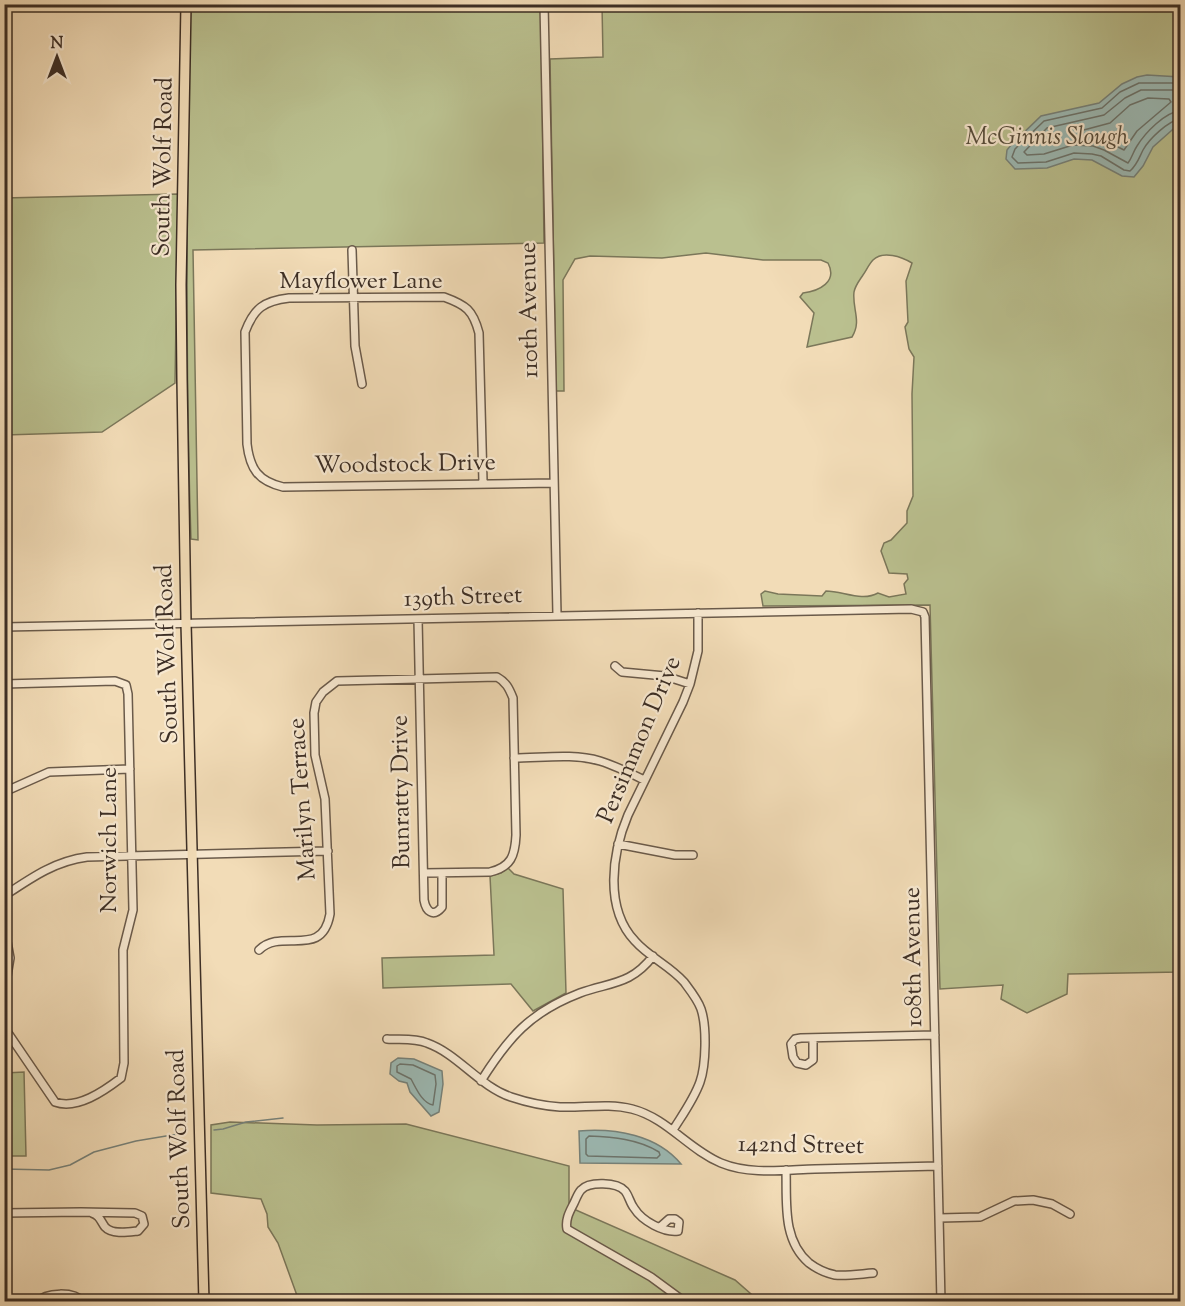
<svg xmlns="http://www.w3.org/2000/svg" width="1185" height="1306" viewBox="0 0 1185 1306" font-family="'Sorts Mill Goudy',serif">
  <style>
    .green { fill: #bac08f; stroke: #7b775a; stroke-width: 1.5 }
    .water { fill: #9cbab5; stroke: #76827b; stroke-width: 1.5 }
    .lines { fill: none; stroke-linecap: round; stroke-linejoin: round }
    .shore { stroke: #6c746d; stroke-width: 1.5 }
    .stream { stroke: #76827b; stroke-width: 1.5 }
    .minor-casing { stroke: #6a5a4a; stroke-width: 10 }
    .major-casing { stroke: #3c2e25; stroke-width: 12 }
    .minor { stroke: #f7e8d0; stroke-width: 7 }
    .major { stroke: #f2dcb7; stroke-width: 9 }
    .labels { text-anchor: middle; dominant-baseline: central; stroke-width: 4.5; stroke-linejoin: round; paint-order: stroke }
    .park-label { font-size: 24px; font-style: italic; fill: #554b3a; stroke: #f7e8d0 }
    .street-label { font-size: 24px; fill: #3c2e25; stroke: #f7e8d0 }
  </style>
  <rect width="100%" height="100%" fill="#f2dcb7"/>
  <filter id="stains"><feTurbulence type="fractalNoise" baseFrequency=".00333" numOctaves="4"/><feColorMatrix values="0 0 0 0 .2 0 0 0 0 .09 0 0 0 0 .02 0 0 0 .5 -.17"/></filter>
  <radialGradient id="worn" r=".72"><stop offset=".6" stop-color="#630" stop-opacity="0"/><stop offset="1" stop-color="#630" stop-opacity=".3"/></radialGradient>
  <!-- green -->
  <path class="green" d="M190 5H541L544 243 193 250 198 540 191 539C185 361 187 183 190 5Z
    M602 5H1180V972L1068 974 1067 994 1027 1013 1001 999 1003 985 940 989 930 605 763 606 761 594 765 591 778 594 822 596 826 591C843 591 862 602 878 593L889 597 906 594 904 584 908 579 907 574 889 573 881 551 884 543 891 540 907 523V511L913 496 912 394 914 357 909 349 905 327 908 322 906 281 912 263C902 257 883 250 873 260 869 264 866 271 863 275 859 281 855 286 854 292 852 309 862 321 852 337L807 347 814 313 800 297 803 293C819 291 838 282 828 263L821 260H763L706 253 662 258 590 256 575 259 563 280 564 391H556L550 59 603 57Z
    M178 194 175 383 102 432 5 435 4 198Z
    M508 868 514 874 563 889 566 993 533 1011 511 984 383 988 382 958 494 955 490 876 501 873Z
    M24 1072 26 1156H5V1073Z
    M230 1122 317 1125 406 1124 569 1166V1207L735 1280 759 1301H299L278 1243 268 1227 267 1214 261 1199 211 1193V1125Z"/>
  <!-- water -->
  <path class="water" d="M1147 75 1180 77V123L1153 147 1143 166 1134 177 1122 176 1092 160 1074 159 1047 168 1015 169 1006 159 1007 150 1011 145 1041 116 1099 103 1122 84 1137 77Z
    M398 1058 414 1059 442 1071 443 1084 439 1112 431 1116 410 1092 407 1083 399 1081 390 1074 391 1063Z
    M579 1131C616 1128 657 1135 681 1164L580 1163Z"/>
  <g class="lines">
    <!-- shore -->
    <path class="shore" d="M1180 83H1139L1120 92 1102 108 1044 121 1015 149 1012 157 1018 163 1046 162 1074 153 1092 154 1101 156 1124 170 1130 171C1137 165 1139 158 1143 150 1149 139 1168 121 1180 119
      M1180 90H1141L1125 98 1104 115 1047 128 1024 152 1027 155 1044 154 1073 145 1093 146 1104 150 1128 163C1132 158 1133 152 1137 146 1145 133 1165 112 1180 111
      M1148 98 1169 99 1171 102 1137 131 1124 150 1100 138 1079 135 1080 131 1110 123 1130 105Z
      M400 1064 413 1065 435 1075 436 1084 433 1105C422 1103 416 1088 411 1079L397 1072V1066Z
      M589 1136C613 1137 638 1139 659 1152L660 1155 657 1158 588 1156 586 1154V1139Z"/>
    <!-- stream -->
    <path class="stream" d="M214 1130 223 1129 246 1122 283 1118
      M4 1169 49 1170 70 1165 94 1152 136 1141 178 1134"/>
    <defs>
      <path id="minor" d="M544 4 557 615
        M352 250 355 346 362 384
        M483 482 479 333C473 310 466 305 444 297L289 298C264 301 254 308 245 332L247 444C250 469 258 481 283 487L554 483
        M418 619 424 900C426 911 433 918 442 907V873
        M4 627 911 609 923 612 925 617 941 1302
        M615 666 622 672 665 676 690 684
        M4 684 115 681 126 685 128 694 133 910 123 950 124 1063 121 1078C104 1091 77 1110 55 1102L8 1033 4 1023
        M514 758C542 758 573 753 600 761 616 766 630 773 644 780
        M4 792 49 772 130 769
        M618 844 675 855H693
        M4 896C31 878 55 861 87 857L328 851
        M4 926 10 958 4 994
        M259 950C282 927 322 960 330 914L325 799 315 755 314 713 316 702 323 692 337 681 497 677C506 682 509 688 513 698L516 835C515 856 511 867 490 872L424 873
        M813 1038V1060L806 1065 797 1063 793 1057 791 1044 795 1039 801 1038 935 1035
        M387 1039C400 1040 415 1038 427 1043 458 1054 479 1086 511 1097 526 1102 544 1106 560 1107 584 1108 608 1103 632 1109 667 1118 688 1149 721 1163 750 1175 784 1170 815 1169 856 1168 897 1167 938 1166
        M481 1081C508 1038 530 1012 580 993 610 982 631 985 653 956
        M673 1130C683 1114 694 1099 700 1082 706 1065 707 1027 701 1009 698 1000 690 990 684 982 670 966 649 957 635 941 604 908 612 853 628 815L683 702 690 684 698 651V613
        M786 1170C787 1202 782 1240 809 1263 817 1269 825 1273 835 1275 847 1276 860 1274 873 1273
        M4 1213 81 1212 135 1213 142 1216 144 1224 138 1231C129 1232 112 1235 105 1227 100 1220 100 1216 92 1213
        M940 1218 980 1217 1014 1201 1033 1200 1052 1204 1070 1214
        M660 1227 669 1219H675L679 1222 678 1231C664 1233 642 1221 634 1208 630 1203 629 1196 625 1191 617 1182 589 1181 581 1190 578 1193 576 1199 574 1203 570 1211 565 1219 567 1229L651 1277 685 1302
        M37 1302C46 1292 74 1291 83 1302"/>
      <path id="major" d="M186 4 181 285 182 379 186 623 204 1302"/>
    </defs>
    <!-- minor casing -->
    <use href="#minor" class="minor-casing"/>
    <!-- major casing -->
    <use href="#major" class="major-casing"/>
    <!-- minor -->
    <use href="#minor" class="minor"/>
    <!-- major -->
    <use href="#major" class="major"/>
  </g>
  <g class="labels">
    <!-- park labels -->
    <g class="park-label">
      <text x="1047" y="138">McGinnis Slough</text>
    </g>
    <!-- street labels -->
    <g class="street-label">
      <text transform="translate(164 167) rotate(-89)">South Wolf Road</text>
      <text x="361" y="282">Mayflower Lane</text>
      <text transform="translate(530 310) rotate(-91)">110th Avenue</text>
      <text transform="translate(405 465) rotate(-1)">Woodstock Drive</text>
      <text transform="translate(463 598) rotate(-2)">139th Street</text>
      <text transform="translate(168 654) rotate(-92)">South Wolf Road</text>
      <text transform="translate(640 740) rotate(-67)">Persimmon Drive</text>
      <text transform="translate(402 792) rotate(-91)">Bunratty Drive</text>
      <text transform="translate(303 799) rotate(-94)">Marilyn Terrace</text>
      <text transform="translate(110 840) rotate(-90)">Norwich Lane</text>
      <text transform="translate(914 957) rotate(-91)">108th Avenue</text>
      <text transform="translate(180 1139) rotate(-92)">South Wolf Road</text>
      <text transform="translate(801 1146) rotate(1)">142nd Street</text>
    </g>
  </g>
  <!-- margin -->
  <rect width="1185" height="1306" fill="none" stroke="#f2dcb7" stroke-width="24"/>
  <rect x="6" y="6" width="1173" height="1294" fill="none" stroke="#3c2e25" stroke-width="3"/>
  <rect x="12" y="12" width="1161" height="1282" fill="none" stroke="#3c2e25" stroke-width="1.5"/>
  <!-- north arrow -->
  <g transform="translate(57 57)" stroke="#f7e8d0" stroke-width="4.5" paint-order="stroke">
  <path d="M0-4.5L10 22L0 15L-10 22Z" fill="#3c2e25"/>
  <text y="-9" font-size="16" font-weight="bold" text-anchor="middle" fill="#3c2e25">N</text>
  </g>
  <rect width="100%" height="100%" filter="url(#stains)"/>
  <rect width="100%" height="100%" fill="url(#worn)"/>
</svg>
